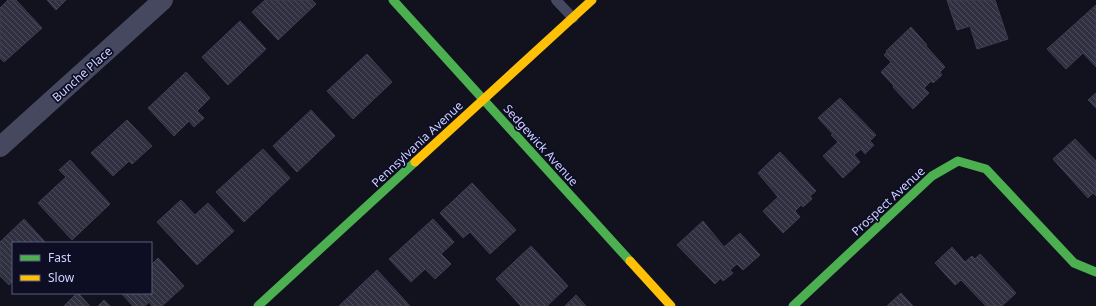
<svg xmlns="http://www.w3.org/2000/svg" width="1096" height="306" viewBox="0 0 1096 306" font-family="'Noto Sans',sans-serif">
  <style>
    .building { fill: url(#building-back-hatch); stroke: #3c3d53 }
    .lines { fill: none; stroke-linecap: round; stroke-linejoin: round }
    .lane { stroke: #464860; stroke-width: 10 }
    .street { stroke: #464860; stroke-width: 20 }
    .fast { stroke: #4caf50; stroke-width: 9 }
    .slow { stroke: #ffc107; stroke-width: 9 }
    .labels { text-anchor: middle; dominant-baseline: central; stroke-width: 3.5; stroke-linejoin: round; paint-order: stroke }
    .street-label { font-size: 12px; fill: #cfd2ff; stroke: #0d0d24 }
  </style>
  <defs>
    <pattern id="building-back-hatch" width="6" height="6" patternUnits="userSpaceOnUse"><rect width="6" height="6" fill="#303041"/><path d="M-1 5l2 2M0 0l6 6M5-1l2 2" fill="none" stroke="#4d4d5e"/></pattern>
  </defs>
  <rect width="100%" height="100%" fill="#12121f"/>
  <!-- building -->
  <path class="building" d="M8 0H16L42 28 4 62 0 58V8Z
    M47 0H66L56 10Z
    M265 0H312L316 4 278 40 252 12Z
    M947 0H995L1008 39 977 49 970 26 957 30Z
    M1096 5V67L1083 53 1066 69 1047 49Z
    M240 21 266 49 228 85 202 57Z
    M911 27 927 45 926 46 945 67 940 72 942 75 933 83 931 81 924 88 929 93 913 109 893 87 894 86 881 72 891 62 884 55 887 52 886 51Z
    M367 54 392 82 353 119 327 91Z
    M186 72 210 98 197 111 204 118 194 127 189 121 174 136 148 108Z
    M1096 93V108L1088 100Z
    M840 98 876 135 870 141 874 145 865 154 861 149 854 155 860 162 843 178 823 156 838 142 831 135 833 134 818 118Z
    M311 110 335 136 297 172 273 146Z
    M127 120 152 146 132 164 129 161 113 176 91 153Z
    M1075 139 1096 161V196L1093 193 1088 198 1053 159Z
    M263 149 290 178 244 222 216 192Z
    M780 152 816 191 810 196 812 199 803 207 801 205 795 211 800 217 783 233 763 211 778 197 758 173Z
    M70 160 110 204 72 240 38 203 66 177 59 170Z
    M472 183 516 230 490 254 470 232 463 238 440 213Z
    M181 200 195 215 208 203 234 231 197 265 157 222Z
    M24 219 46 243H13V281L9 285 0 276V242Z
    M433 219 454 242 441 254 451 264 435 279 425 269 411 282 389 259Z
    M703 221 724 247 740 233 760 255 743 270 737 264 730 270 733 273 723 281 721 278 715 284 677 245Z
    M531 246 568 286 547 306H521L496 279Z
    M952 247 965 262 972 256 975 259 980 254 1016 293 1002 306H986L961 280 955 285 935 263Z
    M158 258 184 286 162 306H152L149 302 145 306H133L121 293H151V265Z
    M377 270 410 306H339Z
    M78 293 90 306H64L77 293Z
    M901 293 913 306H887Z
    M576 295 586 306H565Z
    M104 300 110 306H98Z"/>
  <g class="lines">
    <!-- lane -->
    <path class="lane" d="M556 0 573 18"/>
    <!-- street -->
    <path class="street" d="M0 147 163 0"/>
    <!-- fast -->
    <path class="fast" d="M393 0 630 261
      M258 306 415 162
      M793 306 932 176 958 161 986 169 1074 263 1096 272"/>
    <!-- slow -->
    <path class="slow" d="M415 162 592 0
      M630 261 671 306"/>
  </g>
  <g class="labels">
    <!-- street labels -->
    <g class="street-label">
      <text transform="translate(82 74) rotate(-42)">Bunche Place</text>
      <text transform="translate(417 144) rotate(-43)">Pennsylvania Avenue</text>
      <text transform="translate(541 145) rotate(48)">Sedgewick Avenue</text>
      <text transform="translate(888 201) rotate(-43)">Prospect Avenue</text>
    </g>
  </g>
  <!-- legend -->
  <rect x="12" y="242" width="140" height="52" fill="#0d0d24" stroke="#5b5c7c"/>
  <rect x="20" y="255" width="20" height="6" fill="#4caf50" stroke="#5b5c7c"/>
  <text x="48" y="262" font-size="12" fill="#cfd2ff">Fast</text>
  <rect x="20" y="275" width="20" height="6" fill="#ffc107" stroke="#5b5c7c"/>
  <text x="48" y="282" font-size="12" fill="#cfd2ff">Slow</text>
</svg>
